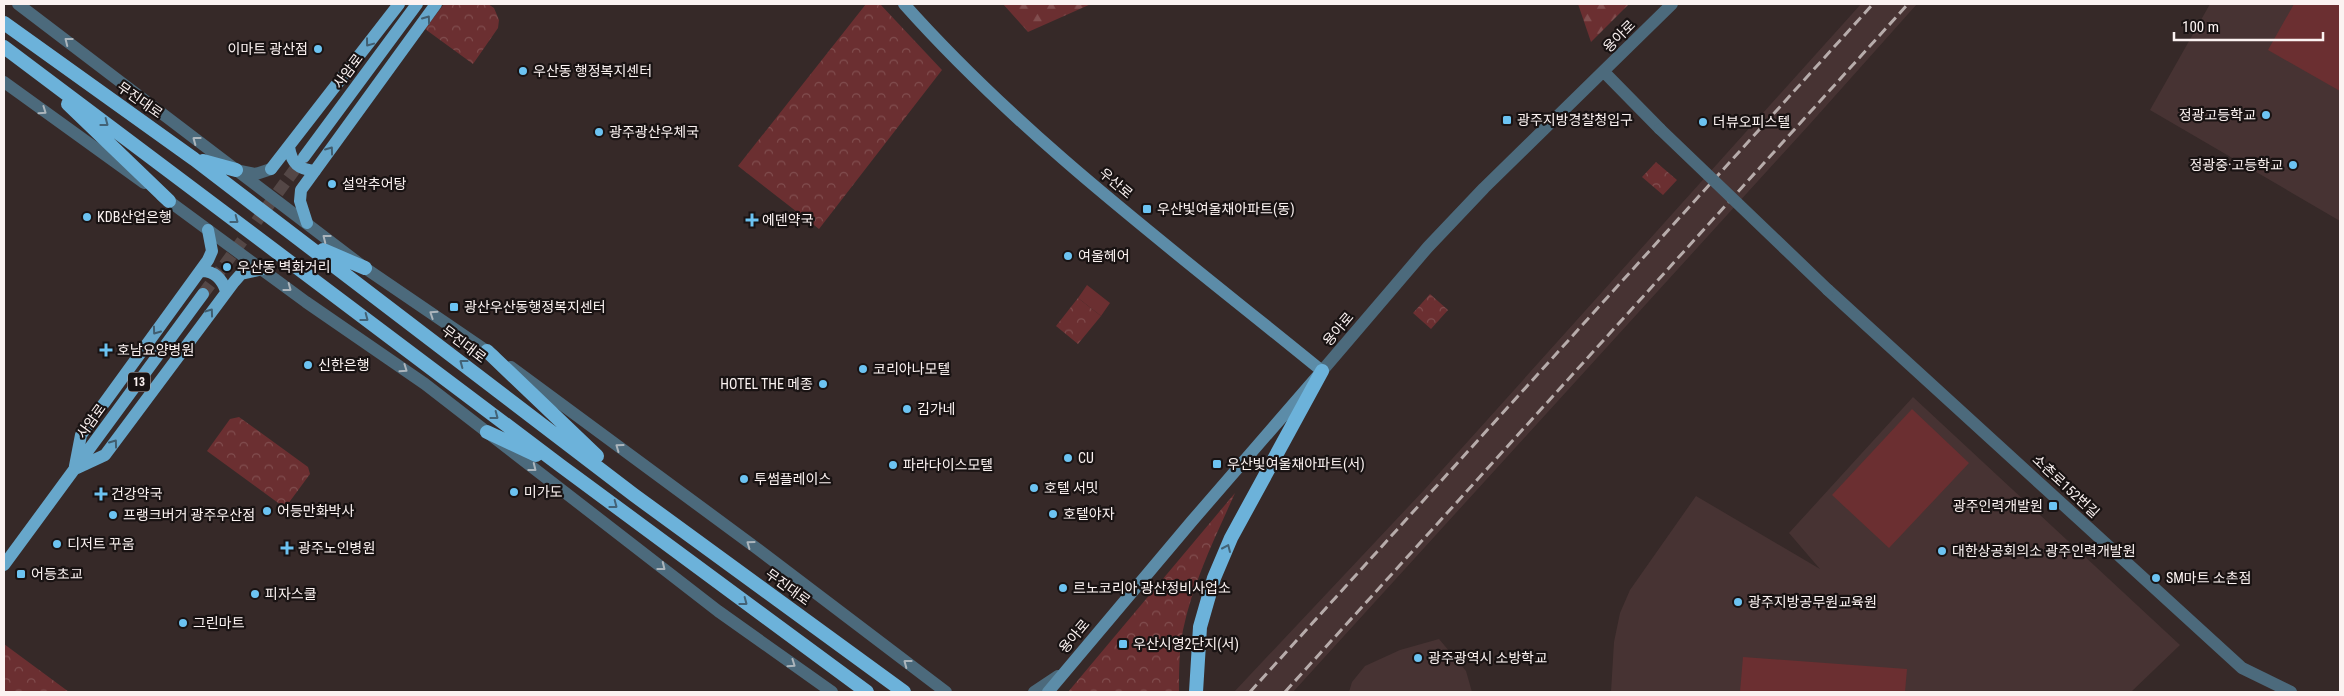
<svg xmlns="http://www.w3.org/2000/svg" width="2344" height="696" viewBox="0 0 2344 696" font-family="'Roboto Condensed','Noto Sans KR',sans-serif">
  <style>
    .built { fill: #473333 }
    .grass { fill: #6b2f31 }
    .forest { fill: url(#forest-firs) }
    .park { fill: url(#park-crowns) }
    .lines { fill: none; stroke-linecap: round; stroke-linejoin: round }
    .primary-tunnel { stroke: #544746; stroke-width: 12; stroke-dasharray: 12 6; stroke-linecap: butt }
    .tertiary { stroke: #4c6a7c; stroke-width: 12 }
    .secondary { stroke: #5c8ca8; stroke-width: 12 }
    .primary { stroke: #67a7cb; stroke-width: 12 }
    .trunk { stroke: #6cb2da; stroke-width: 14 }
    .rail { stroke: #b7acab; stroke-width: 3; stroke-dasharray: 10 5; stroke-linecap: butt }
    .tertiary-bridge { stroke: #4c6a7c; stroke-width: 12 }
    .oneway { stroke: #405d6f }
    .oneway2 { stroke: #acb5bc }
    .oneway3 { stroke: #426276 }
    .poi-dot { fill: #6cc3f2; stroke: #191313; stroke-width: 2 }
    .labels { text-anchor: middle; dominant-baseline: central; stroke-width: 4.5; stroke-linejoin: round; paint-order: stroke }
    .shield { fill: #191313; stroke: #b7afae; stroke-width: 1 }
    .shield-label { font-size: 12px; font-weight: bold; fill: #fbf2f1 }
    .street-label { font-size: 14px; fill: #fbf2f1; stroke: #191313 }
    .poi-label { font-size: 14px; fill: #fbf2f1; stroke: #191313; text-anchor: start }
  </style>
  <defs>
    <pattern id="forest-firs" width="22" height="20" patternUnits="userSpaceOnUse" patternTransform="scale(1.25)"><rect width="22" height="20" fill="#6b2f31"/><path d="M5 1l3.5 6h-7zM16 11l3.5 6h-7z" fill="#814e4f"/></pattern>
    <pattern id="park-crowns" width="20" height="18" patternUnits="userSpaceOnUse" patternTransform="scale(1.25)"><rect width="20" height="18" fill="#6b2f31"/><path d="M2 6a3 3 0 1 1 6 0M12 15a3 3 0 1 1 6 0" fill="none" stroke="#814e4f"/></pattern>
  </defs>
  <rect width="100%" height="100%" fill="#362928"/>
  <!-- built -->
  <path class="built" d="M1861 4H1917L1809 125 1293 692H1234L1425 489Z
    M2210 4H2340V221L2150 110Z
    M1913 397 2180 645 2131 692H1611L1614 642 1620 613 1630 590 1696 496 1820 569 1789 533Z
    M1439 639 1466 671 1472 692H1349L1352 682 1365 666 1400 650Z"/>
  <!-- grass -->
  <path class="grass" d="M2294 4H2340V91L2268 50Z
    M1087 285 1110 303 1101 316 1078 298Z
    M1912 409 1969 463 1889 548 1832 495Z
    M1743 657 1907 669 1905 692H1740Z"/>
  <!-- forest -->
  <path class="forest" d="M1003 4H1091L1028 32Z
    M1578 4H1629L1591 42Z"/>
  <!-- park -->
  <path class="park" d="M444 4H488L494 8 499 20 498 28 473 64 425 29Z
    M866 4H880L942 70 819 229 738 166Z
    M1656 162 1677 180 1663 195 1642 177Z
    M1430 294 1448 310 1431 329 1413 313Z
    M1078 298 1101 316 1078 344 1056 326Z
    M239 417 308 467 310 474 285 508 207 451 230 419Z
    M1235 493C1215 538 1193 582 1183 630 1179 651 1179 672 1179 692H1068Z
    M4 644 69 692H4Z"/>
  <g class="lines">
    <!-- primary-tunnel -->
    <path class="primary-tunnel" d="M203 294 304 157"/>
    <!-- tertiary -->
    <path class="tertiary" d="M18 4 365 268 494 356
      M1604 72 1660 129
      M4 82 144 183
      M240 171 256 174 271 169
      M162 196 306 302 425 384 718 611 832 692
      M1828 290 2242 668 2291 692
      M511 367 759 550 946 692
      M1322 371 1428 247 1484 188 1672 4
      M1034 692 1058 676"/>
    <!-- secondary -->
    <path class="secondary" d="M904 4C1027 142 1179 254 1322 371L1192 521 1048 692"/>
    <!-- primary -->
    <path class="primary" d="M289 147C292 164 298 169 315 171
      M304 157 417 4
      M271 169 399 4
      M307 223 300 201 301 190 436 4
      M200 271C214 270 222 279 226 291
      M75 466 81 435 208 260 212 251 208 230
      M77 468 105 455 234 282 241 274 263 269
      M4 565 203 294"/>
    <!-- trunk -->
    <path class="trunk" d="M4 23 194 159 634 495 904 692
      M4 47 561 466 867 692
      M68 104 169 201
      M203 161 236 170
      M323 250 365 268
      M487 351 597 456
      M487 432 536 455
      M1196 692 1200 627 1214 578 1231 538 1322 371"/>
    <!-- rail -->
    <path class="rail" d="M1250 692 1873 4
      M1285 692 1908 4"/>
    <!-- tertiary-bridge -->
    <path class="tertiary-bridge" d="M1660 129 1828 290"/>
  </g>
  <!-- one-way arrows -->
  <defs><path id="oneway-chevron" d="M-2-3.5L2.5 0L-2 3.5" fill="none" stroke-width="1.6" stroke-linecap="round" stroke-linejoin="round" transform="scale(1.25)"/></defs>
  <g class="oneway">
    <use href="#oneway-chevron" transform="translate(427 19) rotate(-54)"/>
    <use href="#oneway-chevron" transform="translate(369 43) rotate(127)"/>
    <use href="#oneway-chevron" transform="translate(330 150) rotate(-54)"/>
    <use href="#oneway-chevron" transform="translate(210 312) rotate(-54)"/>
    <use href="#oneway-chevron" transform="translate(156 331) rotate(126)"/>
    <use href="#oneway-chevron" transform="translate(114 443) rotate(-54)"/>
  </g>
  <g class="oneway2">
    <use href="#oneway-chevron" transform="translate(68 41) rotate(-142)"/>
    <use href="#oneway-chevron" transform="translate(43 111) rotate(35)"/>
    <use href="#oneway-chevron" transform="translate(196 140) rotate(-143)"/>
    <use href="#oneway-chevron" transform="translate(326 238) rotate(-142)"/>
    <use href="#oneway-chevron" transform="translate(288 288) rotate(37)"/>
    <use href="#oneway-chevron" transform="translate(433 314) rotate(-146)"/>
    <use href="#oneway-chevron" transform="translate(404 369) rotate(35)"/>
    <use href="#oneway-chevron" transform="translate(619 447) rotate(-144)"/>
    <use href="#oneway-chevron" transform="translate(533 468) rotate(38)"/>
    <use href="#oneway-chevron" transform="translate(750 544) rotate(-144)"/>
    <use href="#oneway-chevron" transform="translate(662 567) rotate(38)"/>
    <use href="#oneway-chevron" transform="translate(907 663) rotate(-143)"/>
    <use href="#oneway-chevron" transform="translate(792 664) rotate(35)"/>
  </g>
  <g class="oneway3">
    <use href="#oneway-chevron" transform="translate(105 123) rotate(37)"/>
    <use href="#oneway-chevron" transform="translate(235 220) rotate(37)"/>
    <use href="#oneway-chevron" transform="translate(365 318) rotate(37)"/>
    <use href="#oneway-chevron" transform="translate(463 363) rotate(-143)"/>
    <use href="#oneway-chevron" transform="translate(495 416) rotate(37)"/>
    <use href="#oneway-chevron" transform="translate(614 505) rotate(37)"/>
    <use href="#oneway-chevron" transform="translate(1227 548) rotate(-66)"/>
    <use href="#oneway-chevron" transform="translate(744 602) rotate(37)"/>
  </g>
  <!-- markers -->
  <g class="poi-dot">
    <circle cx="318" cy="49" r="5"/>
    <circle cx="523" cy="71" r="5"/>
    <circle cx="2266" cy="115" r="5"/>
    <rect x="1502" y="115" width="10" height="10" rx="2.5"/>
    <circle cx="1703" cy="122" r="5"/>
    <circle cx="599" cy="132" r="5"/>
    <circle cx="2293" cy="165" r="5"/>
    <circle cx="332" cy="184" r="5"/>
    <rect x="1142" y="204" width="10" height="10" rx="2.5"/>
    <circle cx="87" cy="217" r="5"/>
    <path d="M749.5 212.5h5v5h5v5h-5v5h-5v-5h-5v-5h5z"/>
    <circle cx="1068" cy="256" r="5"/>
    <circle cx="227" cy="267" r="5"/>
    <rect x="449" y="302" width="10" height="10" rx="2.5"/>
    <path d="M103.5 342.5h5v5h5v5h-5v5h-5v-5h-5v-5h5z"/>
    <circle cx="308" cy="365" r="5"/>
    <circle cx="863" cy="369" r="5"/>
    <circle cx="823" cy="384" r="5"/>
    <circle cx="907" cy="409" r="5"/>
    <circle cx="1068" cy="458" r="5"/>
    <rect x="1212" y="459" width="10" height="10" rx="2.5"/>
    <circle cx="893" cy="465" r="5"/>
    <circle cx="744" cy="479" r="5"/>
    <circle cx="1034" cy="488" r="5"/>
    <circle cx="514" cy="492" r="5"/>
    <path d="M98.5 486.5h5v5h5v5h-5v5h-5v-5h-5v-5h5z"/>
    <rect x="2048" y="501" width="10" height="10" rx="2.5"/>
    <circle cx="267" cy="511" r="5"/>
    <circle cx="1053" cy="514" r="5"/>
    <circle cx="113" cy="515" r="5"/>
    <circle cx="57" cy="544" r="5"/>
    <path d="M284.5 540.5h5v5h5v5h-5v5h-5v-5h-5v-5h5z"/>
    <circle cx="1942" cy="551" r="5"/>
    <rect x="16" y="569" width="10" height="10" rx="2.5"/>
    <circle cx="2156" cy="578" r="5"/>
    <circle cx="1063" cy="588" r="5"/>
    <circle cx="255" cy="594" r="5"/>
    <circle cx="1738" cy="602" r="5"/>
    <circle cx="183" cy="623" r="5"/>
    <rect x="1118" y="639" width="10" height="10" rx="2.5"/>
    <circle cx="1418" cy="658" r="5"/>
  </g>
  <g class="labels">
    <!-- shield labels -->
    <rect class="shield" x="128" y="372.5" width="22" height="19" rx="4"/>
    <g class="shield-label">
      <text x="139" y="382">13</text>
    </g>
    <!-- street labels -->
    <g class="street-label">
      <text transform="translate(1619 36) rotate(-45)">용아로</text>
      <text transform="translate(348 71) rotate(-53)">사암로</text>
      <text transform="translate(140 100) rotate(35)">무진대로</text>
      <text transform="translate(1116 183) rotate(40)">우산로</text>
      <text transform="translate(1338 329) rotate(-50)">용아로</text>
      <text transform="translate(464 344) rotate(37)">무진대로</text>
      <text transform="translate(91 421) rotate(-54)">사암로</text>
      <text transform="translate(2066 486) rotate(43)">소촌로152번길</text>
      <text transform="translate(788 587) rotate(36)">무진대로</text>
      <text transform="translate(1074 636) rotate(-50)">용아로</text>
    </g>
    <!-- poi labels -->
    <g class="poi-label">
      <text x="308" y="49" text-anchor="end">이마트 광산점</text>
      <text x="533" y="71">우산동 행정복지센터</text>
      <text x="2256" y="115" text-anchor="end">정광고등학교</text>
      <text x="1517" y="120">광주지방경찰청입구</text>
      <text x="1713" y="122">더뷰오피스텔</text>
      <text x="609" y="132">광주광산우체국</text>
      <text x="2283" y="165" text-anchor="end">정광중·고등학교</text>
      <text x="342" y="184">설악추어탕</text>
      <text x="1157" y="209">우산빛여울채아파트(동)</text>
      <text x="97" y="217">KDB산업은행</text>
      <text x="762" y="220">에덴약국</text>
      <text x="1078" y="256">여울헤어</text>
      <text x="237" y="267">우산동 벽화거리</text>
      <text x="464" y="307">광산우산동행정복지센터</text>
      <text x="117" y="350">호남요양병원</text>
      <text x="318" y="365">신한은행</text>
      <text x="873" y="369">코리아나모텔</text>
      <text x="813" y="384" text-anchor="end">HOTEL THE 메종</text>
      <text x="917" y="409">김가네</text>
      <text x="1078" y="458">CU</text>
      <text x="1227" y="464">우산빛여울채아파트(서)</text>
      <text x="903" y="465">파라다이스모텔</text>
      <text x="754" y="479">투썸플레이스</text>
      <text x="1044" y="488">호텔 서밋</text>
      <text x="524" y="492">미가도</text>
      <text x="111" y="494">건강약국</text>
      <text x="2043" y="506" text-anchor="end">광주인력개발원</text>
      <text x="277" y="511">어등만화박사</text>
      <text x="1063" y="514">호텔야자</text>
      <text x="123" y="515">프랭크버거 광주우산점</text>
      <text x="67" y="544">디저트 꾸움</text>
      <text x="298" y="548">광주노인병원</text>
      <text x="1952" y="551">대한상공회의소 광주인력개발원</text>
      <text x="31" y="574">어등초교</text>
      <text x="2166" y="578">SM마트 소촌점</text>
      <text x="1073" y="588">르노코리아 광산정비사업소</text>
      <text x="265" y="594">피자스쿨</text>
      <text x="1748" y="602">광주지방공무원교육원</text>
      <text x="193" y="623">그린마트</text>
      <text x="1133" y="644">우산시영2단지(서)</text>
      <text x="1428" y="658">광주광역시 소방학교</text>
    </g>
  </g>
  <!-- border -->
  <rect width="2344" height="696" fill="none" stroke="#fbf2f1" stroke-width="10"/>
  <!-- scale -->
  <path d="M2174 32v8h149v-8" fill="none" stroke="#fbf2f1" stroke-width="2.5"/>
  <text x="2182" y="32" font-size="15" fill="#fbf2f1" stroke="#191313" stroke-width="4" paint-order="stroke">100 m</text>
</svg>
